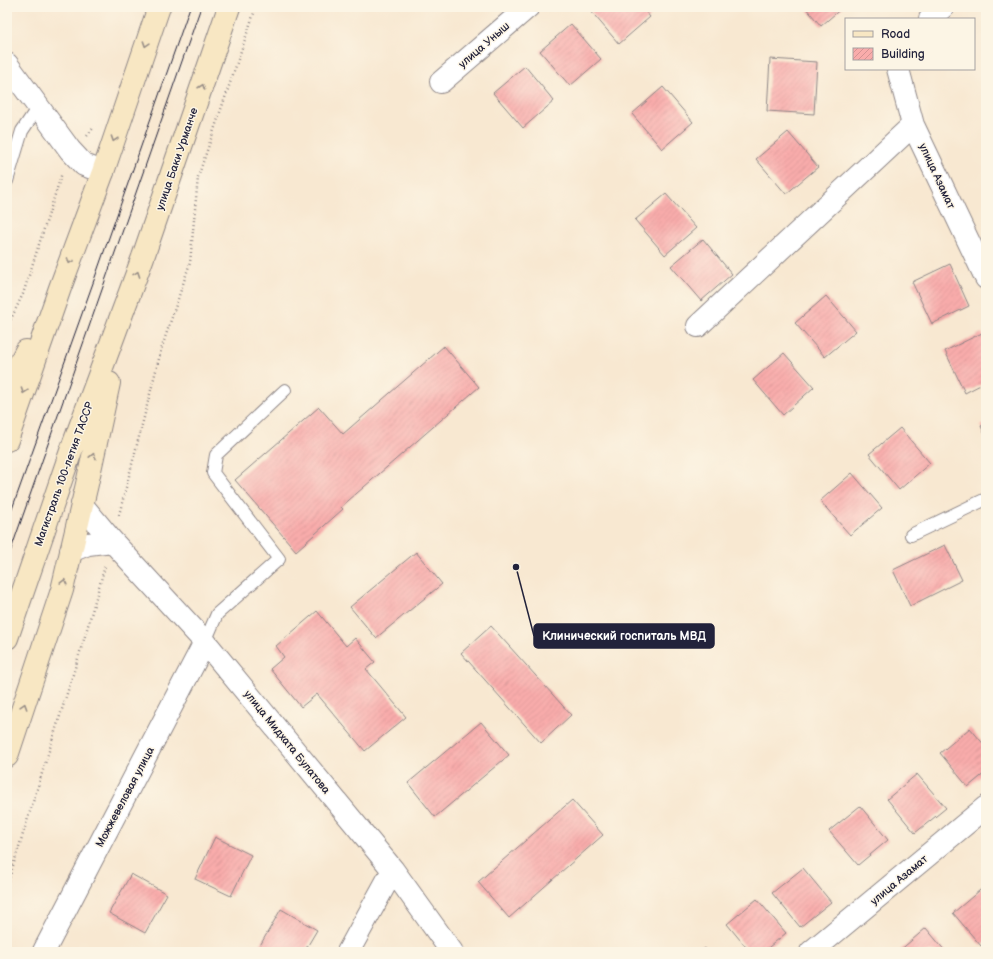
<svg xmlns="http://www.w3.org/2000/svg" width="993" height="959" viewBox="0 0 993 959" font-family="'Balsamiq Sans',sans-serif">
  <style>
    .building { fill: url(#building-hatch) }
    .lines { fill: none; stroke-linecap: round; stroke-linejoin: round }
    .lane-casing { stroke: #8d8586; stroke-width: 14 }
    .street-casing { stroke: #8d8586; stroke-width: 24 }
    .secondary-casing { stroke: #8d8586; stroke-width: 24 }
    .path { stroke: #8d8586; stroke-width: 2.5; stroke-dasharray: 1 3; stroke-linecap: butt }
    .lane { stroke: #fff; stroke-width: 12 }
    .street { stroke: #fff; stroke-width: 22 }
    .secondary { stroke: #f8e7c3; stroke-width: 22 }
    .tram { stroke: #22223b; stroke-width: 1 }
    .oneway { stroke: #988e86 }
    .labels { text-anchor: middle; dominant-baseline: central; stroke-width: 3; stroke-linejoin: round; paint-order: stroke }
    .street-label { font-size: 11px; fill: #22223b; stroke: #fcf5e5 }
    .leader { fill: none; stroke: #22223b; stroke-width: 1.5 }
    .callout-dot { fill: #22223b; stroke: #fcf5e5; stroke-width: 1.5 }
    .callout { fill: #22223b; stroke: #22223b; stroke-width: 1.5 }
    .callout-label { font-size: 12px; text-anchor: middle; font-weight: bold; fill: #fff }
  </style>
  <defs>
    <pattern id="building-hatch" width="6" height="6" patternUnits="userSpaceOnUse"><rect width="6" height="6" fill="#f9acab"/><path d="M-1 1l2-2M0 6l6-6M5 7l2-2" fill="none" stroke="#d59494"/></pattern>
  </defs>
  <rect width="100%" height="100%" fill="#fcf5e5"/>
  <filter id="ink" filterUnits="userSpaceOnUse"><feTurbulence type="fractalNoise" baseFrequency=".025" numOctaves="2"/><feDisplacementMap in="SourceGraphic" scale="8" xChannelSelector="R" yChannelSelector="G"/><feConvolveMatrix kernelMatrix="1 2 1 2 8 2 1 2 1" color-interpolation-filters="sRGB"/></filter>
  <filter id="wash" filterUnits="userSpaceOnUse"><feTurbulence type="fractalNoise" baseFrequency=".012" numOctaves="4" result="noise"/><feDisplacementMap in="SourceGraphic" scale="16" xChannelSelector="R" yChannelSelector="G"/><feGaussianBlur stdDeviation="0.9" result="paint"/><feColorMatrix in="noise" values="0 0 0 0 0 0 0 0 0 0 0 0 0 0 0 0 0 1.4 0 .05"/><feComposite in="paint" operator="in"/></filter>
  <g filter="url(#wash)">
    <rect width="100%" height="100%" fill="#f8e8d1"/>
    <g id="blocks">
      <!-- building -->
      <path class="building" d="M591 7H642L650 17 619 44 589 9Z
        M805 7H843L821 26Z
        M571 24 601 59 570 86 540 51Z
        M770 59 817 62 814 114 767 111Z
        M525 66 554 101 523 128 493 93Z
        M663 87 693 122 662 149 632 114Z
        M788 132 818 167 786 194 756 159Z
        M666 194 696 228 665 255 635 220Z
        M703 239 732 274 701 301 671 266Z
        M950 264 969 306 932 324 912 282Z
        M826 296 856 331 825 357 795 323Z
        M982 333 986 341V382L965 393 945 351Z
        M444 346 479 387 341 507 343 509 296 551 235 480 319 407 343 434Z
        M784 353 814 387 783 415 753 380Z
        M986 424V437L981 426Z
        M900 428 930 463 899 490 869 454Z
        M852 473 882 508 850 535 820 501Z
        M945 545 962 580 910 606 893 570Z
        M416 552 442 584 376 638 350 607Z
        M317 611 346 646 355 638 375 662 366 669 406 717 365 751 317 694 301 707 270 669 284 657 276 646Z
        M491 626 571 715 541 743 461 653Z
        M481 722 509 755 435 817 408 783Z
        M970 728 986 747V772L968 787 940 753Z
        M917 774 946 808 915 833 887 799Z
        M572 800 603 835 509 918 478 882Z
        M860 806 888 840 858 865 829 831Z
        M215 837 251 855 231 896 195 879Z
        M803 868 831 902 800 927 772 893Z
        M131 874 167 894 145 933 109 913Z
        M986 885V942L981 946 953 913Z
        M757 899 786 933 763 952H750L727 924Z
        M281 909 317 930 304 952H263L258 949Z
        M926 928 946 952H898Z
        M705 948 709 952H700Z"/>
    </g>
  </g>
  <g filter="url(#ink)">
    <use href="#blocks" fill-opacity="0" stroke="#8d8586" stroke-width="1"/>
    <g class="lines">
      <defs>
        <path id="lane" d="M7 181 22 131 38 107
          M911 535 986 499
          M205 642 217 614 279 559 213 473 216 455 285 390"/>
        <path id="street" d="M930 19 943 7
          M7 64 70 150 84 165 103 172
          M898 69 913 125 986 278
          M441 82 528 7
          M698 326 913 125
          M82 505 112 541 205 642 393 870 452 952
          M71 551 88 544 112 541
          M44 951 205 642
          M348 952 393 870
          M811 952 986 807"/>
        <path id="secondary" d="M7 388 26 351
          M7 440 60 288 103 172 159 7
          M7 638 71 451 143 257 229 7
          M7 756 62 590 87 484 109 383"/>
      </defs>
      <!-- lane casing -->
      <use href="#lane" class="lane-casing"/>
      <!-- street casing -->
      <use href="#street" class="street-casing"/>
      <!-- secondary casing -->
      <use href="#secondary" class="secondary-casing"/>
      <!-- path -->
      <path class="path" d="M87 136 94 127
        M7 327 23 294 62 173
        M119 515 162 347 190 263 198 177 256 7
        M7 885 85 636 105 566"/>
      <!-- lane -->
      <use href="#lane" class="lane"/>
      <!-- street -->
      <use href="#street" class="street"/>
      <!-- secondary -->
      <use href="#secondary" class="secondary"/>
      <!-- tram -->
      <path class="tram" d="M7 523 93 283 190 7
        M7 561 201 7"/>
    </g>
    <!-- one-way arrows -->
    <defs><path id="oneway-chevron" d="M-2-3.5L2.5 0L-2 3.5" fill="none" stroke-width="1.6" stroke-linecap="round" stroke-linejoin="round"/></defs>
    <g class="oneway">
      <use href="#oneway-chevron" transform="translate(146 44) rotate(108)"/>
      <use href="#oneway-chevron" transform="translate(202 87) rotate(-71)"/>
      <use href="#oneway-chevron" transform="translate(114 139) rotate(109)"/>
      <use href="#oneway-chevron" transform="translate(70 261) rotate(110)"/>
      <use href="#oneway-chevron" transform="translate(137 274) rotate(-70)"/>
      <use href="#oneway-chevron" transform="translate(24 391) rotate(109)"/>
      <use href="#oneway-chevron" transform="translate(93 456) rotate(-78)"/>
      <use href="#oneway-chevron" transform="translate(64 582) rotate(-76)"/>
      <use href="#oneway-chevron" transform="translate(24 706) rotate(-72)"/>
    </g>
  </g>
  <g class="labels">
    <!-- street labels -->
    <g class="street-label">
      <text transform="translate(484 45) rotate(-41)">улица Уныш</text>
      <text transform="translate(177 159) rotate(-71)">улица Баки Урманче</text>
      <text transform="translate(937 176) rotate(65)">улица Азамат</text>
      <text transform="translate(64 474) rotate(-70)">Магистраль 100-летия ТАССР</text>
      <text transform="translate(287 742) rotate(51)">улица Мидхата Булатова</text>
      <text transform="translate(125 797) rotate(-62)">Можжевеловая улица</text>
      <text transform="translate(899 880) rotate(-40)">улица Азамат</text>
    </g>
  </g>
  <!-- callouts -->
  <path class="leader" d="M516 567L534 636"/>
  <circle class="callout-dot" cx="516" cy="567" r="4"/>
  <rect class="callout" x="534" y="624" width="180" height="24" rx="4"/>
  <g class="callout-label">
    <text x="624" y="640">Клинический госпиталь МВД</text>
  </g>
  <!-- margin -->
  <rect width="993" height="959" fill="none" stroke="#fcf5e5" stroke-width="24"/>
  <!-- legend -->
  <rect x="845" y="18" width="130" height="52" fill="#fcf5e5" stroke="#a5a1a1"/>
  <rect x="853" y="31" width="20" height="6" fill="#f8e7c3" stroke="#a5a1a1"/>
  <text x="881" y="38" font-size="12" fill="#22223b">Road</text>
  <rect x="853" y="48" width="20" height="12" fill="url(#building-hatch)" stroke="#a5a1a1"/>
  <text x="881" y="58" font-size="12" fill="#22223b">Building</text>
</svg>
